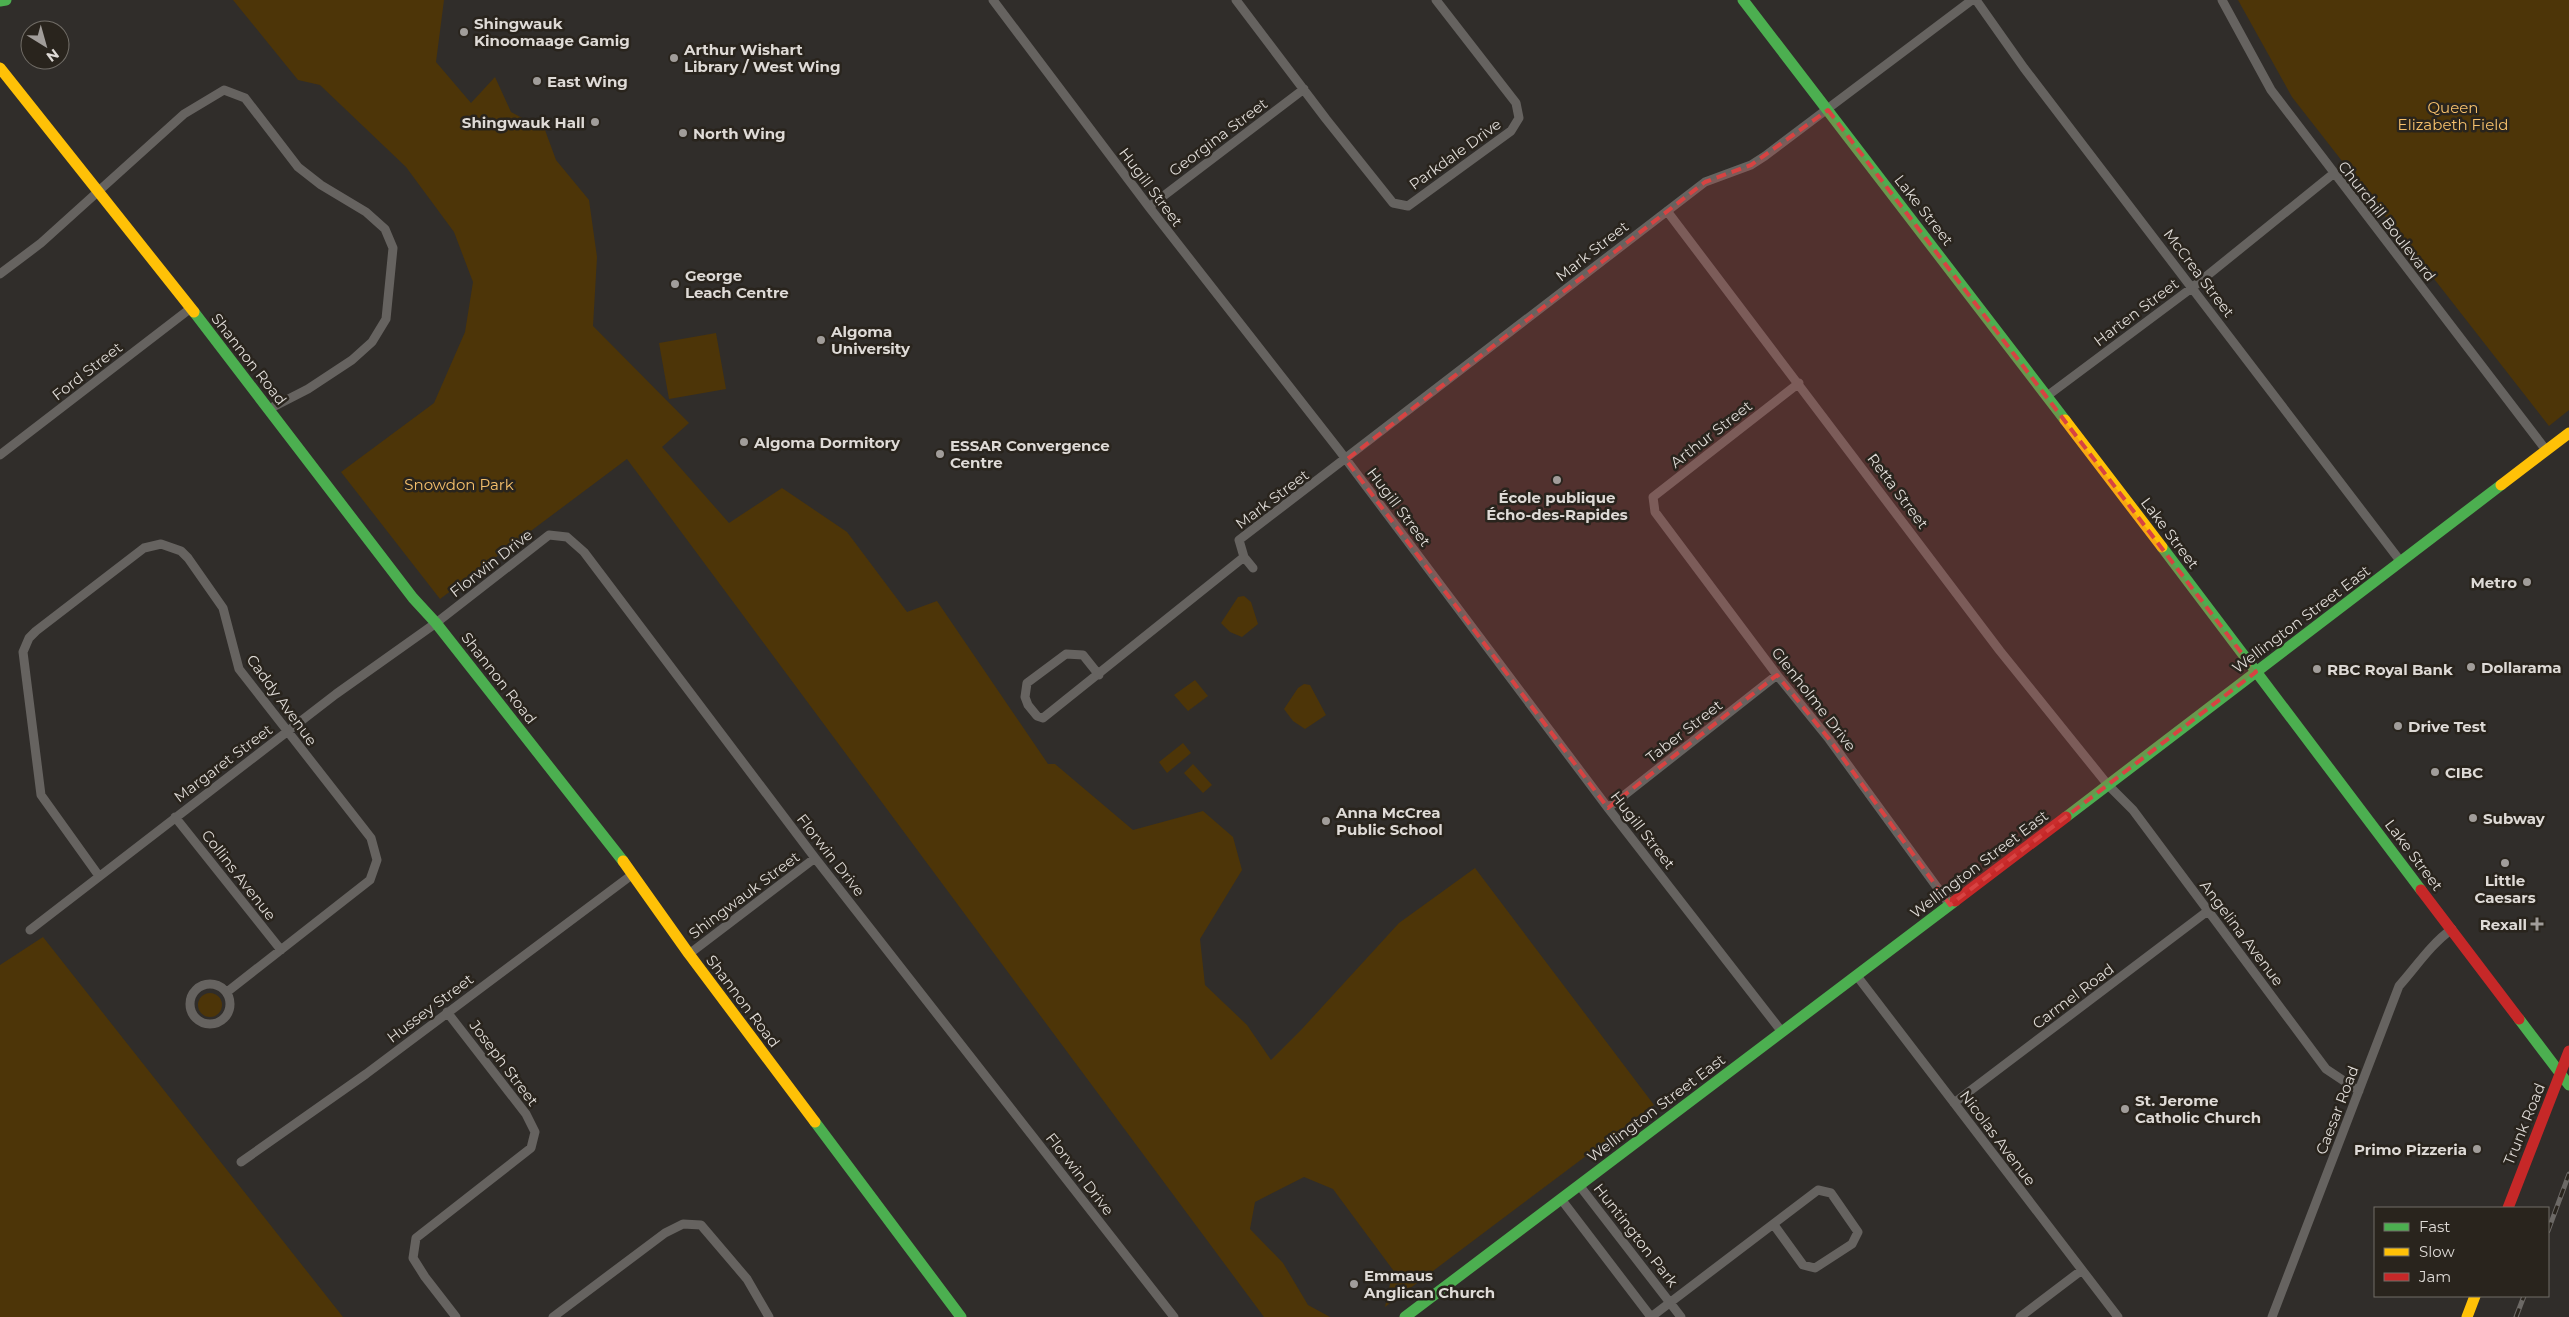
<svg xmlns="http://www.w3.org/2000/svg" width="2569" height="1317" viewBox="0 0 2569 1317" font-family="Montserrat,sans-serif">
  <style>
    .green { fill: #4d3508 }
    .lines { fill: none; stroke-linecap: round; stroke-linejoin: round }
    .street { stroke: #666360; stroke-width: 9 }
    .fast { stroke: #4caf50; stroke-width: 11 }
    .slow { stroke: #ffc107; stroke-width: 11 }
    .jam { stroke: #c62828; stroke-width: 11 }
    .rail-casing { stroke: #6c6966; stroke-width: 5 }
    .rail { stroke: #29241d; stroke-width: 3; stroke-dasharray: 9; stroke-linecap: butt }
    .marked { fill: #d74342; fill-opacity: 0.2; stroke: #d74342; stroke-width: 4; stroke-dasharray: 10 6; stroke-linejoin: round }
    .poi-dot { fill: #a19d9a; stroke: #29241d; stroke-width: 2 }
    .labels { text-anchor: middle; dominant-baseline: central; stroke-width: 5; stroke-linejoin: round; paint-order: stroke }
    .poi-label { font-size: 15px; font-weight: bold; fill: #dedad6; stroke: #29241d; text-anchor: start }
    .park-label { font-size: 15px; fill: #f6c06c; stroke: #29241d }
    .street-label { font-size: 15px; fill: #dedad6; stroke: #29241d }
  </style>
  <rect width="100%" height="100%" fill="#302d2a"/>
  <!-- green -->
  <path class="green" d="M233 0H444L436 62 471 103 495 77 511 112 545 130 556 160 589 200 597 257 593 326 689 423 662 447 729 523 782 488 847 532 907 612 937 601 1048 764H1055L1133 830 1203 811 1233 837 1242 870 1200 939 1205 985 1247 1025 1271 1060 1301 1030 1399 923 1475 868 1654 1105 1385 1307 1393 1270 1333 1189 1304 1177 1255 1202 1250 1229 1283 1263 1308 1305 1330 1317H1264L627 459 440 599 341 472 434 403 465 332 473 282 454 232 406 167 320 85 298 80Z
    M2238 0H2569V410L2549 426 2292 97Z
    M716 333 726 389 669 399 659 343Z
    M1244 596 1251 602 1258 624 1242 637 1230 632 1221 623 1238 597Z
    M1195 680 1208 696 1188 711 1174 695Z
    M1304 684 1310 685 1326 715 1305 729 1293 721 1284 709 1298 688Z
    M1183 743 1191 753 1167 773 1159 762Z
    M1193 764 1212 785 1203 793 1184 773Z
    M43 937 343 1317H0V965Z
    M198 1005a12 12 0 1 1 24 0a12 12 0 1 1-24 0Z"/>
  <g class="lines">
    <!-- street -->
    <path class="street" d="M993 0 1149 207 1339 450 1608 808 1782 1032
      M1236 0 1326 119 1393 203 1408 206 1511 131 1519 118 1516 103 1436 0
      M1976 0 2024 68 2401 562
      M2222 0 2271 90 2546 450
      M1149 207 1304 89
      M1667 211 2000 651 2108 785 2133 810 2326 1069 2359 1091
      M0 274 41 243 184 114 224 90 245 98 298 167 321 185 366 212 385 229 393 248 386 319 372 342 352 360 308 389 269 409
      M1799 383 1653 497 1655 512 1777 675 1829 739 1950 905
      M2047 396 2193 287 2333 174
      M0 455 191 308
      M1253 568 1244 557 1239 540 1705 182 1751 165 1765 156 1972 0
      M1099 675 1083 655 1066 654 1027 683 1025 697 1028 705 1037 716 1043 718 1244 557
      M1608 808 1777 675
      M175 817 281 950
      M99 876 41 795 23 652 29 638 36 631 144 548 161 544 181 551 188 558 223 608 239 669 371 838 377 860 370 880 227 992
      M30 930 336 694 436 623 549 535 567 537 584 552 815 858 1174 1317
      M689 954 815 858
      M1857 976 2118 1317
      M190 1004a20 20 0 1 1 40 0a20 20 0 1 1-40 0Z
      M447 1012 526 1114 535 1132 531 1148 416 1238 413 1258 425 1277 456 1317
      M1954 1103 2209 910
      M241 1162 366 1074 633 874
      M1579 1185 1681 1317
      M1561 1199 1651 1317
      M553 1317 665 1233 683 1224 701 1225 747 1279 769 1317
      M1651 1317 1818 1190 1831 1193 1858 1232 1852 1244 1815 1268 1803 1265 1774 1225
      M2020 1317 2082 1270
      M2272 1317 2399 986C2416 967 2431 944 2452 929"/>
    <!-- fast -->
    <path class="fast" d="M1743 0 2065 420
      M0 1 6 0
      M194 312 413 598 436 623 623 861
      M2162 547 2421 890
      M2066 817 2501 485
      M2519 1019 2569 1085
      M815 1122 961 1317
      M1405 1317 1955 901"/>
    <!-- slow -->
    <path class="slow" d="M0 68 194 312
      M2065 420 2162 547
      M2501 485 2569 433
      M623 861 689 954 815 1122
      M2467 1317 2475 1296"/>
    <!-- jam -->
    <path class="jam" d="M2421 890 2519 1019
      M1955 901 2066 817
      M2508 1208 2569 1051"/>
    <defs>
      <path id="rail" d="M2548 1231 2569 1174
        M2516 1317 2524 1296"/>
    </defs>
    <!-- rail casing -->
    <use href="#rail" class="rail-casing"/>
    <!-- rail -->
    <use href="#rail" class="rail"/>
  </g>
  <!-- marked area -->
  <path class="marked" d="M1828 110 2256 672 1950 905 1829 739 1777 675 1608 808 1346 460 1705 182 1751 165Z"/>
  <!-- markers -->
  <g class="poi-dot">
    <circle cx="464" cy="32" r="5"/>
    <circle cx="674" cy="58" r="5"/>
    <circle cx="537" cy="81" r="5"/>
    <circle cx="595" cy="122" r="5"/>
    <circle cx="683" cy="133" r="5"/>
    <circle cx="675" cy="284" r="5"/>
    <circle cx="821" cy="340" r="5"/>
    <circle cx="744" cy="442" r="5"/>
    <circle cx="940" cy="454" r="5"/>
    <circle cx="1557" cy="480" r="5"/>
    <circle cx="2527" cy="582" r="5"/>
    <circle cx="2471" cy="667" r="5"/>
    <circle cx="2317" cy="669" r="5"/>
    <circle cx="2398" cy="726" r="5"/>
    <circle cx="2435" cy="772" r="5"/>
    <circle cx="2473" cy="818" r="5"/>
    <circle cx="1326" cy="821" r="5"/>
    <circle cx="2505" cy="863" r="5"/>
    <path d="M2534.5 916.5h5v5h5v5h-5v5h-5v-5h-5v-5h5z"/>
    <circle cx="2125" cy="1109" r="5"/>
    <circle cx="2477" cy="1149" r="5"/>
    <circle cx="1354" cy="1284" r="5"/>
  </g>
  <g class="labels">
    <!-- poi labels -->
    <g class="poi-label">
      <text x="474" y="23">Shingwauk<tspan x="474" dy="17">Kinoomaage Gamig</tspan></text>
      <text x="684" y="49">Arthur Wishart<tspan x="684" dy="17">Library / West Wing</tspan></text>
      <text x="547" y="81">East Wing</text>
      <text x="585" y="122" text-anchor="end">Shingwauk Hall</text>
      <text x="693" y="133">North Wing</text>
      <text x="685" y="275">George<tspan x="685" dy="17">Leach Centre</tspan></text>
      <text x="831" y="331">Algoma<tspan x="831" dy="17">University</tspan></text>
      <text x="754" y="442">Algoma Dormitory</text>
      <text x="950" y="445">ESSAR Convergence<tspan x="950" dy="17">Centre</tspan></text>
      <text x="1557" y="497" text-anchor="middle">École publique<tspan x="1557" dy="17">Écho-des-Rapides</tspan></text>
      <text x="2517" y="582" text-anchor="end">Metro</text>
      <text x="2481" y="667">Dollarama</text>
      <text x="2327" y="669">RBC Royal Bank</text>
      <text x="2408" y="726">Drive Test</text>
      <text x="2445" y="772">CIBC</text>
      <text x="1336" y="812">Anna McCrea<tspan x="1336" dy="17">Public School</tspan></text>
      <text x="2483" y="818">Subway</text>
      <text x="2505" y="880" text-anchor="middle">Little<tspan x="2505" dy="17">Caesars</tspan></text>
      <text x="2527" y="924" text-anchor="end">Rexall</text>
      <text x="2135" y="1100">St. Jerome<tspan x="2135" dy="17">Catholic Church</tspan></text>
      <text x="2467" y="1149" text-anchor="end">Primo Pizzeria</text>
      <text x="1364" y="1275">Emmaus<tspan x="1364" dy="17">Anglican Church</tspan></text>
    </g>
    <!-- park labels -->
    <g class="park-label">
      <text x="2453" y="107">Queen<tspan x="2453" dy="17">Elizabeth Field</tspan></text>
      <text x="459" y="484">Snowdon Park</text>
    </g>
    <!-- street labels -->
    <g class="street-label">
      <text transform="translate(1218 137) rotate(-37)">Georgina Street</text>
      <text transform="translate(1455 154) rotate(-36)">Parkdale Drive</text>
      <text transform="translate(1151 187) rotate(53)">Hugill Street</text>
      <text transform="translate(1924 210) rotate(52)">Lake Street</text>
      <text transform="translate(2387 221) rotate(52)">Churchill Boulevard</text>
      <text transform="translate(1592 251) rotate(-38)">Mark Street</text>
      <text transform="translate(2199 273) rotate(53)">McCrea Street</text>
      <text transform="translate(2136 312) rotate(-37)">Harten Street</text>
      <text transform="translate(249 359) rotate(52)">Shannon Road</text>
      <text transform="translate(87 371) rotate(-38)">Ford Street</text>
      <text transform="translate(1711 434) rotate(-38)">Arthur Street</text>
      <text transform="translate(1898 491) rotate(53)">Retta Street</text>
      <text transform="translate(1272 499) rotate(-37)">Mark Street</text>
      <text transform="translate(1399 507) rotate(53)">Hugill Street</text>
      <text transform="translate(2170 533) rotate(53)">Lake Street</text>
      <text transform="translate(491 563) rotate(-38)">Florwin Drive</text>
      <text transform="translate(2301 619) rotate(-37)">Wellington Street East</text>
      <text transform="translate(499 678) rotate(52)">Shannon Road</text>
      <text transform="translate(1814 699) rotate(52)">Glenholme Drive</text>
      <text transform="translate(282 700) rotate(54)">Caddy Avenue</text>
      <text transform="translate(1684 731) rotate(-38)">Taber Street</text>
      <text transform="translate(223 763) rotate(-37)">Margaret Street</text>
      <text transform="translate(1643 830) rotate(52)">Hugill Street</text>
      <text transform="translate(831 855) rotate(52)">Florwin Drive</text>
      <text transform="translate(2414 855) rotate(53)">Lake Street</text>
      <text transform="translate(1979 864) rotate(-37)">Wellington Street East</text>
      <text transform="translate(239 875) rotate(52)">Collins Avenue</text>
      <text transform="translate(744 895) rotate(-37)">Shingwauk Street</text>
      <text transform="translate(2242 933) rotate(53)">Angelina Avenue</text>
      <text transform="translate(2073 996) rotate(-37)">Carmel Road</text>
      <text transform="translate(743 1001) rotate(53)">Shannon Road</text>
      <text transform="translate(430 1008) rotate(-37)">Hussey Street</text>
      <text transform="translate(504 1063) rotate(53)">Joseph Street</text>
      <text transform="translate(1656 1108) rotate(-37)">Wellington Street East</text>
      <text transform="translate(2337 1110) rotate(-69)">Caesar Road</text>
      <text transform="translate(2524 1124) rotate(-68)">Trunk Road</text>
      <text transform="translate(1998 1138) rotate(53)">Nicolas Avenue</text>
      <text transform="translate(1080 1174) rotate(52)">Florwin Drive</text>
      <text transform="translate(1636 1235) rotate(52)">Huntington Park</text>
    </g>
  </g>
  <!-- legend -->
  <rect x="2374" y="1207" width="175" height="90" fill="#29241d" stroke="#716d67"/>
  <rect x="2384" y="1223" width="25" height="8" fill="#4caf50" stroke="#716d67"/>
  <text x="2419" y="1232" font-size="15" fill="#dedad6">Fast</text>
  <rect x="2384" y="1248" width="25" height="8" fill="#ffc107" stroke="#716d67"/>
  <text x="2419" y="1257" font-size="15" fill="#dedad6">Slow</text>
  <rect x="2384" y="1273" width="25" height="8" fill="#c62828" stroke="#716d67"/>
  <text x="2419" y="1282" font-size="15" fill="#dedad6">Jam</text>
  <!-- north arrow -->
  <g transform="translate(45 45) rotate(143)"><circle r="24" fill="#29241d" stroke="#716d67"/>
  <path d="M0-4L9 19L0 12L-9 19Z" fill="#a19d9a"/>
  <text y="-8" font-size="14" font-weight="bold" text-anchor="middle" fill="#dedad6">N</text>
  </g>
</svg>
